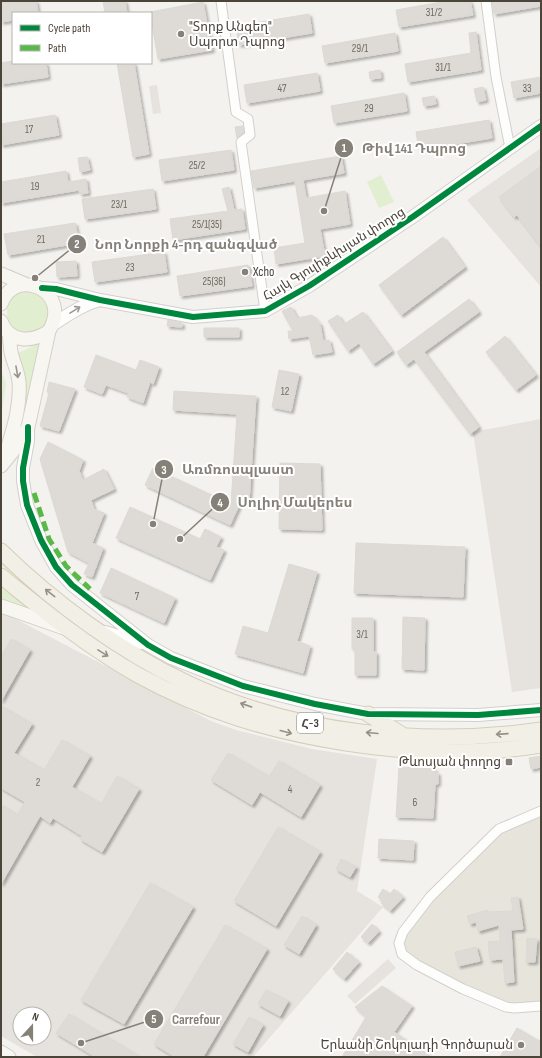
<svg xmlns="http://www.w3.org/2000/svg" width="542" height="1058" viewBox="0 0 542 1058" font-family="'Sofia Sans Condensed','Noto Sans Armenian',sans-serif">
  <style>
    .residential { fill: #e7e4dc }
    .industrial { fill: #e6e2de; fill-rule: evenodd }
    .green { fill: #e1eecf }
    .parking { fill: #e6e3df }
    .building { fill: #dedbd6; stroke: #dcd9d4; filter: url(#shadow) }
    .lines { fill: none; stroke-linecap: round; stroke-linejoin: round }
    .minor-casing { stroke: #d2d0cb; stroke-width: 11 }
    .tertiary-casing { stroke: #d2d0cb; stroke-width: 14 }
    .secondary-casing { stroke: #d3cfc5; stroke-width: 15 }
    .primary-casing { stroke: #d6cebb; stroke-width: 17 }
    .minor { stroke: #fdfdfc; stroke-width: 9 }
    .tertiary { stroke: #fdfdfc; stroke-width: 12 }
    .secondary { stroke: #f7f6f1; stroke-width: 13 }
    .primary { stroke: #f2efe6; stroke-width: 15 }
    .quiet { stroke: #58b947; stroke-width: 5; stroke-dasharray: 10 5; stroke-linecap: butt }
    .cycleway-casing { stroke: #fff; stroke-width: 8 }
    .cycleway { stroke: #00873e; stroke-width: 6 }
    .oneway { stroke: #9b9791 }
    .oneway2 { stroke: #98948c }
    .oneway3 { stroke: #969187 }
    .poi-dot { fill: #868178; stroke: #fff; stroke-width: 1.5 }
    .labels { text-anchor: middle; dominant-baseline: central; stroke-width: 4; stroke-linejoin: round; paint-order: stroke }
    .number-label { font-size: 11px; fill: #706a61 }
    .shield { fill: #fff; stroke: #817c74; stroke-width: 1 }
    .shield-label { font-size: 12px; font-weight: bold; fill: #4b4439 }
    .poi-label { font-size: 13px; fill: #4b4439; stroke: #fff; text-anchor: start }
    .street-label { font-size: 13px; fill: #4b4439; stroke: #fff }
    .leader { fill: none; stroke: #868178; stroke-width: 1.5 }
    .callout-dot { fill: #868178; stroke: #fff; stroke-width: 1.5 }
    .mark-label { font-size: 12px; text-anchor: middle; font-weight: bold; fill: #fff }
    .callout-label { font-size: 14px; text-anchor: middle; font-weight: bold; fill: #868178; stroke: #fff; stroke-width: 4; stroke-linejoin: round; paint-order: stroke }
  </style>
  <defs>
    <filter id="shadow"><feDropShadow dx="2.5" dy="2.5" stdDeviation="1" flood-color="#0004"/></filter>
  </defs>
  <rect width="100%" height="100%" fill="#f4f2ee"/>
  <!-- residential -->
  <path class="residential" d="M541 815V1002L522 1005 500 1003 418 964 402 951 405 933 432 898 500 832Z"/>
  <!-- industrial -->
  <path class="industrial" d="M157 85 161 113 153 114 149 86Z
    M541 148V287L467 200Z
    M541 419V688L512 692 473 432Z
    M1 614 10 616 211 721 236 730 312 749 377 759 357 891 383 907 253 1057H37L1 1036ZM20 1014H44V1038H20Z"/>
  <!-- green -->
  <path class="green" d="M381 175 394 202 379 208 367 182Z
    M7 312a21 21 0 1 1 42 0a21 21 0 1 1-42 0Z
    M42 342 29 403 24 406 23 371 18 353Z
    M1 370 6 384 1 418Z
    M1 559 71 618 70 620H68L1 565Z
    M1 588 33 610 1 600Z"/>
  <!-- parking -->
  <path class="parking" d="M388 959 396 968 355 1004 347 996Z
    M55 1039 76 1052 84 1057H48L45 1055Z"/>
  <!-- building -->
  <path class="building" d="M1 1H36L38 13H13V20L1 22Z
    M103 1H125L127 13H105Z
    M447 1H470L473 15 399 27 396 10Z
    M492 1H541V6L494 14Z
    M203 2 212 50 158 59 150 12Z
    M309 14 312 33 239 45 236 26Z
    M476 32 481 70 408 82 405 64 471 53 469 33Z
    M395 33 398 51 325 63 322 46Z
    M13 61V63H46L48 77 1 84V63Z
    M117 63H134L149 154 133 157Z
    M380 70 381 78 370 79 369 72Z
    M317 73 320 91 247 103 244 85Z
    M541 77V93L514 98 511 82Z
    M483 87 486 100 477 102 474 89Z
    M404 93 407 111 334 123 331 106Z
    M434 96 436 104 424 106 422 98Z
    M55 115 59 135 1 145V124Z
    M489 120 492 138 419 150 416 132Z
    M243 126 244 132 237 138 235 127Z
    M231 150 234 170 162 181 159 160Z
    M341 156 344 173 303 180 306 198 345 191 350 224 320 229 325 256 276 264 274 248 305 243 295 181 254 188 251 171Z
    M87 157 90 170 80 172 78 158Z
    M541 166V247L517 215 514 217 499 197Z
    M66 171 68 182 86 179 88 193 80 194 79 190 1 203V182Z
    M229 187 234 210 242 209 245 229 173 240 170 219 228 211 222 189Z
    M153 189 156 209 85 219 82 199Z
    M75 223 79 243 8 255 4 234Z
    M443 237 465 267 401 315 379 285Z
    M164 252 167 272 95 282 92 262Z
    M76 261 77 276 57 277 56 262Z
    M248 265 252 286 180 296 177 276Z
    M469 299 479 312 424 352 479 427 470 434 414 359 406 365 397 352Z
    M291 307 297 318 312 315 320 324 323 341 329 340 332 352 313 355 309 336 289 339 288 331H293L282 311Z
    M363 312 392 351 373 364 359 343 348 351 328 321 338 315 344 324Z
    M168 320 182 323V327L167 326Z
    M204 328H239V337H204Z
    M505 336 536 375 516 390 486 352Z
    M96 355 136 370 140 360 159 367 153 384 150 382 143 403 127 397 128 393 106 385 102 394 84 387Z
    M279 370 299 374 291 411 272 407Z
    M49 382 75 389 59 431 40 426 49 393 47 392Z
    M174 391 256 396 249 502 241 501 230 525 145 485 153 468 231 504 237 414 173 410Z
    M48 442 83 460 79 471 83 480 104 469 114 489 91 500 94 509 104 513 92 543 103 548 92 577 84 574 89 563 68 552 40 459Z
    M280 463 320 464 322 530 279 529Z
    M130 507 200 539 205 529 221 537 216 547 224 550 210 580 116 538Z
    M356 543 465 547 463 597 354 593Z
    M289 564 317 572 297 641 310 646 303 673 235 654 243 626 268 633Z
    M111 568 175 598 164 623 100 593Z
    M403 617 425 618 424 670 402 669Z
    M352 618H373V652H376V675H355V649H352Z
    M11 639 30 650 1 701V657Z
    M1 706 32 724 14 753 44 770 62 740 90 756 72 787 101 804 117 776 139 789 102 852 80 839 82 836 53 818 50 823 40 816 1 884V805L17 815 25 802 1 788Z
    M228 753 269 777 279 761 320 785 301 817 260 792 252 805 211 780Z
    M541 756V767L531 769 529 758Z
    M399 767 435 769 434 772 438 773V784H435L433 818 396 817Z
    M278 827 320 852 276 926 234 901Z
    M379 839 414 841 413 860 378 858Z
    M341 859 356 867 350 877 336 869Z
    M150 883 193 907 124 1024 81 1000Z
    M383 889 390 894 394 889 403 897 390 911 381 903 383 901 378 897Z
    M518 897 523 929 511 930 514 982 505 983 503 959 490 960 488 942 500 941 499 925 478 931 476 922 470 924 467 916 487 910 488 912 513 911 511 898Z
    M302 916 316 925 299 954 284 945Z
    M372 924 379 931 368 943 361 937Z
    M225 925 267 949 203 1057H175L154 1044Z
    M527 938 537 939 535 962H526Z
    M476 947 480 961 458 966 455 952Z
    M347 952 359 962 344 979 333 969Z
    M382 986 412 1006 394 1032 432 1057H342L366 1017 355 1007Z
    M266 990 288 1001 280 1016 258 1004Z
    M69 1014 87 1025 140 1057H95L79 1047 56 1033Z
    M249 1017 263 1025 248 1052 233 1044Z
    M517 1028 541 1042V1057H500Z"/>
  <g class="lines">
    <defs>
      <path id="minor" d="M221 1 236 112 248 119 250 135 241 142 265 311
        M486 1 496 77 510 148
        M541 811 499 829 430 897 403 932 399 943 402 954 417 965 463 989 506 1007 514 1008 541 1006"/>
      <path id="tertiary" d="M42 288 56 289 100 300 193 317 265 311 309 286 414 216 541 126
        M52 325C68 315 81 305 100 300
        M28 427V441L23 468V481L27 505 41 540 56 567 72 585 148 645 171 658 243 686 315 704 368 714 478 715 541 710
        M105 632 141 643"/>
      <path id="secondary" d="M1 274 25 284
        M1 304C15 265 73 291 49 331L28 427 18 445 1 466
        M1 321C9 344 33 342 49 331
        M5 457C12 432 21 408 19 382 18 371 13 362 11 352 10 346 10 340 9 334
        M1 606 64 628
        M1 1052 9 1057"/>
      <path id="primary" d="M1 551C53 602 121 652 187 683 296 734 423 747 541 730
        M1 576C45 612 88 647 138 675 205 712 270 731 346 743 413 753 474 756 541 745
        M368 714 401 734"/>
    </defs>
    <!-- minor casing -->
    <use href="#minor" class="minor-casing"/>
    <!-- tertiary casing -->
    <use href="#tertiary" class="tertiary-casing"/>
    <!-- secondary casing -->
    <use href="#secondary" class="secondary-casing"/>
    <!-- primary casing -->
    <use href="#primary" class="primary-casing"/>
    <!-- minor -->
    <use href="#minor" class="minor"/>
    <!-- tertiary -->
    <use href="#tertiary" class="tertiary"/>
    <!-- secondary -->
    <use href="#secondary" class="secondary"/>
    <!-- primary -->
    <use href="#primary" class="primary"/>
    <!-- quiet -->
    <path class="quiet" d="M34 493 49 539 66 566 90 589"/>
    <defs>
      <path id="cycleway" d="M42 288 56 289 100 300 193 317 265 311 309 286 414 216 541 126
        M28 427V441L23 468V481L27 505 41 540 56 567 72 585 148 645 171 658 243 686 315 704 368 714 478 715 541 710"/>
    </defs>
    <!-- cycleway casing -->
    <use href="#cycleway" class="cycleway-casing"/>
    <!-- cycleway -->
    <use href="#cycleway" class="cycleway"/>
  </g>
  <!-- one-way arrows -->
  <defs><path id="oneway-shaft" d="M-6 0H5M1.5-3L5.5 0L1.5 3" fill="none" stroke-width="1.6" stroke-linecap="round" stroke-linejoin="round"/></defs>
  <use class="oneway" href="#oneway-shaft" transform="translate(75 310) rotate(-32)"/>
  <use class="oneway2" href="#oneway-shaft" transform="translate(17 372) rotate(80)"/>
  <g class="oneway3">
    <use href="#oneway-shaft" transform="translate(50 593) rotate(-142)"/>
    <use href="#oneway-shaft" transform="translate(103 653) rotate(32)"/>
    <use href="#oneway-shaft" transform="translate(246 705) rotate(-161)"/>
    <use href="#oneway-shaft" transform="translate(286 732) rotate(15)"/>
    <use href="#oneway-shaft" transform="translate(372 733) rotate(-175)"/>
    <use href="#oneway-shaft" transform="translate(502 734) rotate(176)"/>
  </g>
  <!-- markers -->
  <g class="poi-dot">
    <circle cx="181" cy="34" r="4"/>
    <circle cx="245" cy="272" r="4"/>
    <rect x="505" y="758" width="8" height="8" rx="2"/>
    <circle cx="521" cy="1045" r="4"/>
  </g>
  <g class="labels">
    <!-- number labels -->
    <g class="number-label">
      <text x="434" y="12">31/2</text>
      <text x="360" y="48">29/1</text>
      <text x="443" y="67">31/1</text>
      <text x="282" y="88">47</text>
      <text x="527" y="88">33</text>
      <text x="369" y="108">29</text>
      <text x="29" y="129">17</text>
      <text x="197" y="165">25/2</text>
      <text x="35" y="186">19</text>
      <text x="119" y="204">23/1</text>
      <text x="207" y="224">25/1(35)</text>
      <text x="41" y="239">21</text>
      <text x="130" y="267">23</text>
      <text x="214" y="281">25(36)</text>
      <text x="285" y="391">12</text>
      <text x="137" y="596">7</text>
      <text x="362" y="634">3/1</text>
      <text x="38" y="782">2</text>
      <text x="290" y="789">4</text>
      <text x="415" y="802">6</text>
    </g>
    <!-- shield labels -->
    <rect class="shield" x="297" y="713" width="26" height="20" rx="3"/>
    <g class="shield-label">
      <text x="310" y="723">Հ-3</text>
    </g>
    <!-- poi labels -->
    <g class="poi-label">
      <text x="189" y="27">"Տորք Անգեղ"<tspan x="189" dy="15">Սպորտ Դպրոց</tspan></text>
      <text x="253" y="272">Xcho</text>
      <text x="501" y="762" text-anchor="end">Թևոսյան փողոց</text>
      <text x="513" y="1045" text-anchor="end">Երևանի Շոկոլադի Գործարան</text>
    </g>
    <!-- street labels -->
    <g class="street-label">
      <text transform="translate(334 254) rotate(-32)">Հայկ Գյուլիքևխյան փողոց</text>
    </g>
  </g>
  <!-- callouts -->
  <path class="leader" d="M324 211L344 148M35 278L77 244M153 524L164 469M180 539L220 502M81 1043L154 1019"/>
  <g class="callout-dot">
    <circle cx="324" cy="211" r="4"/>
    <circle cx="35" cy="278" r="4"/>
    <circle cx="153" cy="524" r="4"/>
    <circle cx="180" cy="539" r="4"/>
    <circle cx="81" cy="1043" r="4"/>
    <circle cx="344" cy="148" r="10"/>
    <circle cx="77" cy="244" r="10"/>
    <circle cx="164" cy="469" r="10"/>
    <circle cx="220" cy="502" r="10"/>
    <circle cx="154" cy="1019" r="10"/>
  </g>
  <g class="mark-label">
    <text x="344" y="152">1</text>
    <text x="77" y="248">2</text>
    <text x="164" y="474">3</text>
    <text x="220" y="507">4</text>
    <text x="154" y="1023">5</text>
  </g>
  <g class="callout-label">
    <text x="414" y="153">Թիվ 141 Դպրոց</text>
    <text x="186" y="249">Նոր Նորքի 4-րդ զանգված</text>
    <text x="238" y="474">Առմռոսպլաստ</text>
    <text x="295" y="507">Սոլիդ Մակերես</text>
    <text x="196" y="1024">Carrefour</text>
  </g>
  <!-- border -->
  <rect width="542" height="1058" fill="none" stroke="#4b4439" stroke-width="4"/>
  <!-- legend -->
  <rect x="12" y="12" width="140" height="52" fill="#ffffff" stroke="#b7b4b0"/>
  <rect x="20" y="25" width="20" height="6" fill="#00873e" stroke="#b7b4b0"/>
  <text x="48" y="32" font-size="12" fill="#4b4439">Cycle path</text>
  <rect x="20" y="45" width="20" height="6" fill="#58b947" stroke="#b7b4b0"/>
  <text x="48" y="52" font-size="12" fill="#4b4439">Path</text>
  <!-- north arrow -->
  <g transform="translate(32 1026) rotate(21)"><circle r="19" fill="#ffffff" stroke="#b7b4b0"/>
  <path d="M0-3L7 15L0 10L-7 15Z" fill="#868178"/>
  <text y="-6" font-size="11" font-weight="bold" text-anchor="middle" fill="#4b4439">N</text>
  </g>
</svg>
